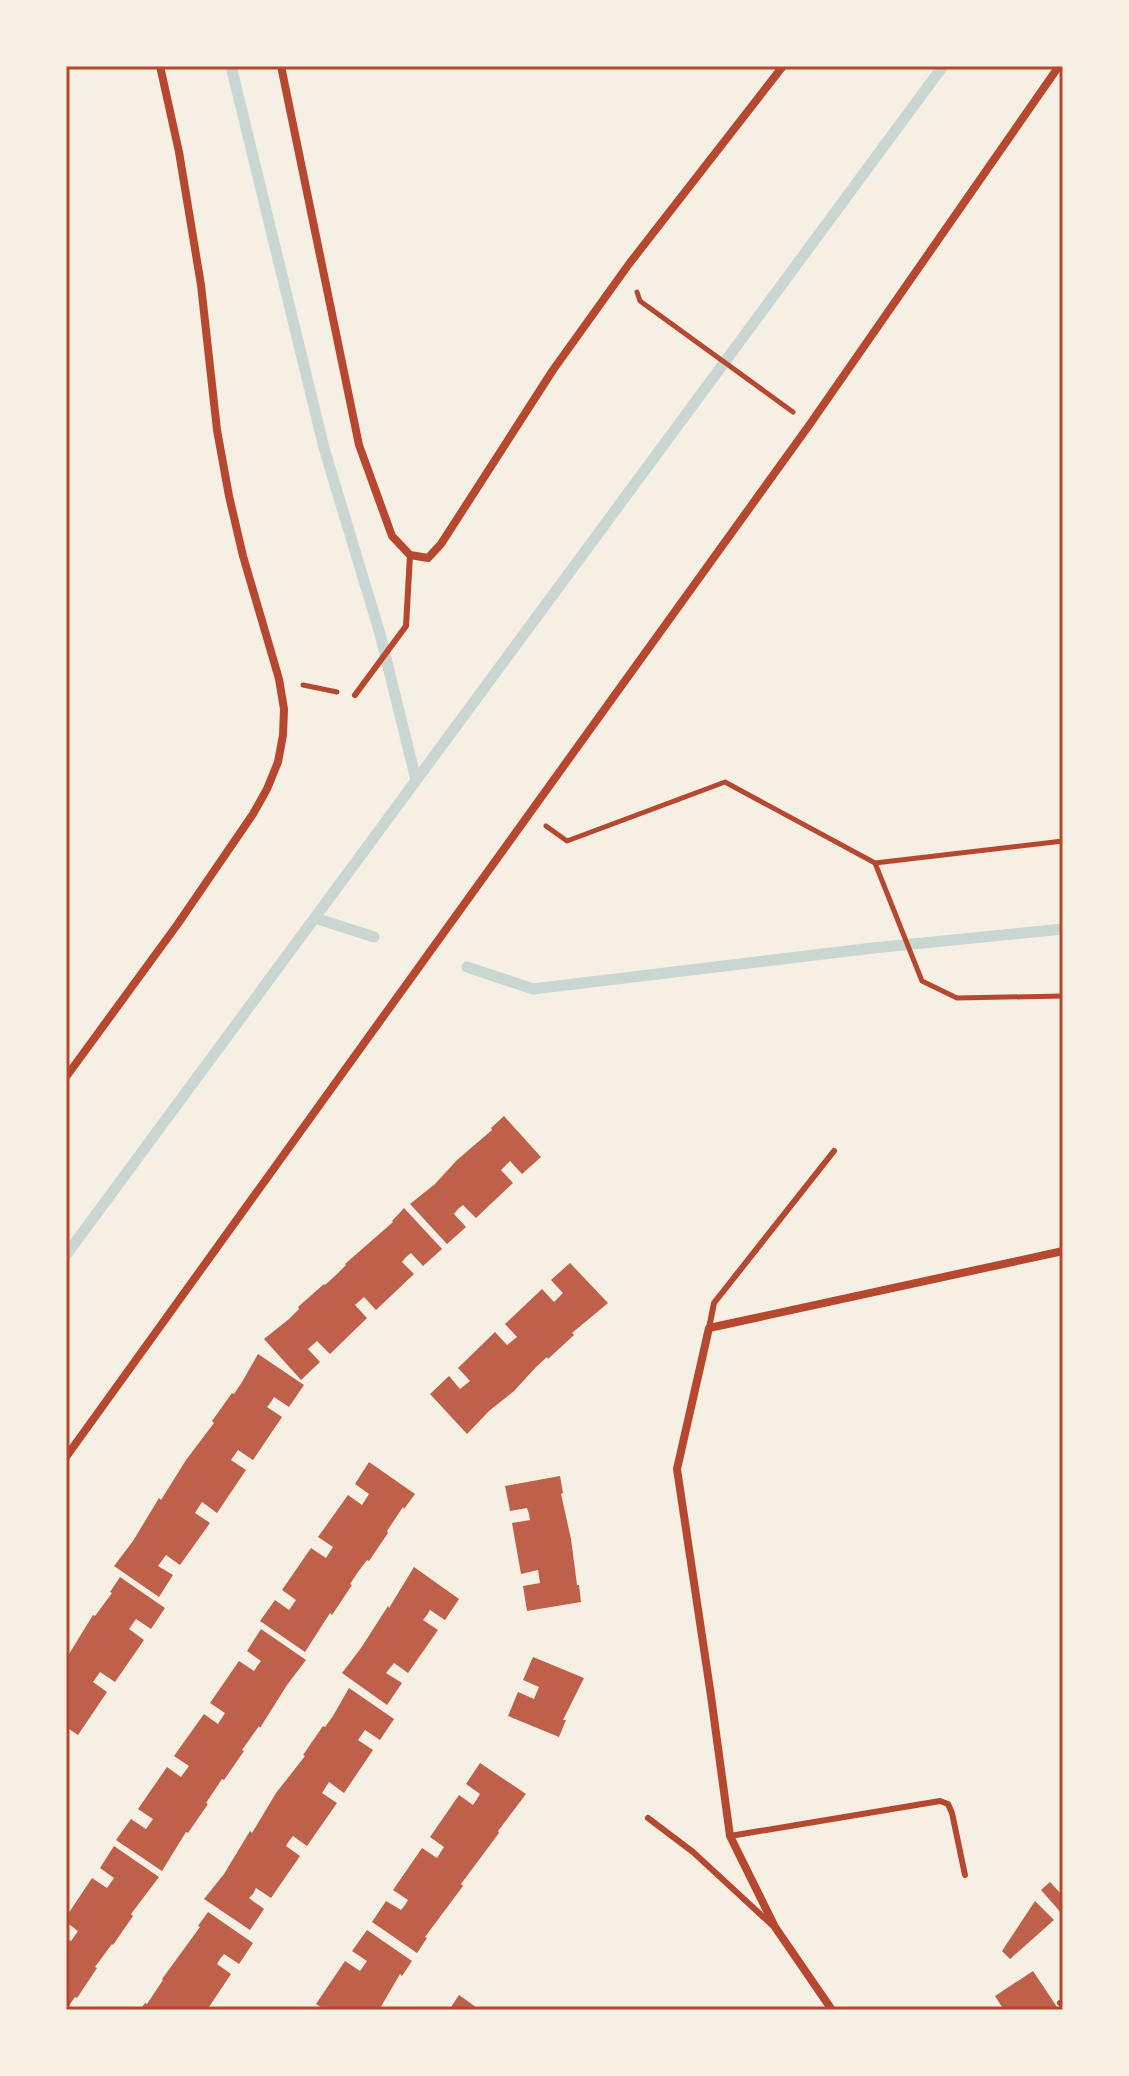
<svg xmlns="http://www.w3.org/2000/svg" width="1129" height="2076" viewBox="0 0 1129 2076" font-family="Arial,sans-serif">
  <style>
    .lines { fill: none; stroke-linecap: round; stroke-linejoin: round }
    .stream { stroke: #c9d6d2; stroke-width: 11 }
    .building { fill: #bf614a }
    .path { stroke: #b5482f; stroke-width: 5 }
    .service { stroke: #b5482f; stroke-width: 6 }
    .minor { stroke: #b5482f; stroke-width: 8 }
    .neatline { fill: none; stroke: #b5482f; stroke-width: 3 }
  </style>
  <rect width="100%" height="100%" fill="#f6efe4"/>
  <g class="lines">
    <!-- stream -->
    <path class="stream" d="M231 66 324 448 380 634 416 780
      M315 918 374 937
      M467 967 533 989 873 948 1063 929
      M66 1255 943 66"/>
  </g>
  <!-- building -->
  <path class="building" d="M504 1116 541 1157 522 1174 510 1161 501 1170 513 1183 476 1218 463 1205 458 1209 454 1214 466 1227 447 1244 410 1204 435 1184 457 1160 492 1130 491 1128Z
    M404 1208 442 1249 423 1266 411 1253 406 1257 402 1262 414 1274 376 1310 364 1297 355 1305 367 1318 330 1354 317 1341 308 1349 320 1362 301 1380 264 1339 289 1319 299 1309 298 1307 324 1284 325 1285 336 1275 346 1265 345 1264 393 1222 392 1221Z
    M570 1263 608 1303 572 1333 574 1335 548 1359 547 1357 536 1367 514 1391 489 1411 467 1434 430 1394 449 1376 460 1389 470 1381 458 1368 495 1332 507 1345 517 1337 505 1324 542 1289 554 1302 563 1293 551 1280Z
    M258 1354 304 1385 289 1407 274 1397 271 1402 267 1407 282 1417 253 1460 238 1450 231 1460 246 1470 217 1513 202 1502 195 1513 210 1523 180 1565 166 1555 158 1566 173 1575 159 1597 114 1566 133 1541 159 1498 161 1500 186 1460 214 1423 212 1421 232 1393 234 1394 242 1382Z
    M369 1462 415 1494 404 1509 403 1507 387 1531 388 1533 369 1561 367 1560 358 1572 350 1584 352 1585 332 1615 330 1613 305 1652 260 1621 275 1600 289 1610 296 1600 282 1590 311 1548 326 1558 333 1547 318 1537 348 1495 362 1505 369 1494 355 1484Z
    M560 1476 563 1493 561 1494 571 1539 577 1585H579L581 1602 527 1611 523 1586 540 1583 538 1570 521 1574 512 1523 530 1520 529 1514 527 1508 510 1511 505 1486Z
    M414 1567 459 1599 445 1620 430 1610 427 1615 423 1620 438 1630 408 1673 394 1663 386 1673 402 1683 387 1705 342 1673 361 1648 388 1606 389 1608Z
    M120 1577 165 1608 151 1629 136 1619 129 1629 144 1640 115 1682 100 1672 93 1682 107 1692 78 1735 66 1727V1659L93 1615 95 1616 112 1593 110 1592Z
    M261 1629 306 1660 287 1685 260 1728 259 1726 242 1750 244 1751 224 1780 222 1779 206 1803 208 1804 188 1833 186 1832 162 1871 116 1840 131 1819 146 1829 153 1819 138 1809 167 1767 181 1777 189 1766 174 1756 204 1714 218 1724 225 1713 210 1703 239 1661 254 1671 258 1665 261 1661 247 1651Z
    M533 1657 584 1678 563 1720H566L559 1737 508 1716 518 1692 534 1699 539 1687 523 1680Z
    M349 1688 394 1719 380 1740 365 1730 358 1740 373 1750 344 1793 329 1782 322 1793 337 1803 307 1846 293 1836 289 1841 286 1846 300 1856 271 1898 256 1888 253 1894 249 1898 264 1909 250 1930 204 1899 224 1874 250 1831 252 1833 276 1793 305 1756 303 1755 323 1726 325 1727 333 1716Z
    M480 1763 526 1794 498 1831 499 1833 461 1884 463 1886 425 1937 427 1938 417 1953 372 1922 386 1901 401 1910 405 1905 408 1900 393 1890 422 1848 437 1858 444 1847 430 1837 459 1795 473 1805 477 1799 480 1794 466 1784Z
    M114 1846 159 1877 131 1914 133 1916 113 1945 112 1944 95 1967 97 1968 77 1998 75 1997 66 2010V1938L71 1941 78 1931 66 1922V1917L92 1878 107 1888 114 1878 100 1868Z
    M1050 1882 1063 1896V1915L1041 1890Z
    M1035 1901 1054 1920 1010 1959 1002 1951Z
    M208 1912 253 1943 239 1964 224 1954 220 1959 217 1964 231 1974 207 2010H192L188 2007 186 2010H140L145 2003 147 2004 163 1980 162 1979 200 1927 198 1926Z
    M367 1930 412 1961 402 1976 400 1974 379 2010H325L316 2004 345 1961 360 1971 367 1961 352 1951Z
    M1033 1971 1059 2010H1004L995 1996Z
    M459 1995 480 2010H449Z"/>
  <g class="lines">
    <!-- path -->
    <path class="path" d="M637 292 640 301 793 412
      M303 685 337 692
      M546 826 567 841 725 782 875 863 1063 841
      M875 863 922 981 957 998 1063 996"/>
    <!-- service -->
    <path class="service" d="M355 695 406 626 410 555
      M709 1328 714 1303 834 1151
      M648 1818 693 1852 772 1925
      M730 1836 940 1801 948 1804 952 1813 965 1875
      M1060 2003 1063 2004"/>
    <!-- minor -->
    <path class="minor" d="M281 66 359 445 392 536 410 555 428 558 441 544 553 370 629 264 783 66
      M66 1077 177 925 253 814 267 789 278 762 283 735 284 709 279 679 243 556 229 496 217 430 201 285 179 152 160 66
      M66 1457 810 424 1059 66
      M832 2010 775 1927 730 1836 711 1696 677 1469 709 1328 1063 1251"/>
  </g>
  <!-- border -->
  <rect width="1129" height="2076" fill="none" stroke="#f6efe4" stroke-width="136"/>
  <rect x="68" y="68" width="993" height="1940" class="neatline"/>
</svg>
